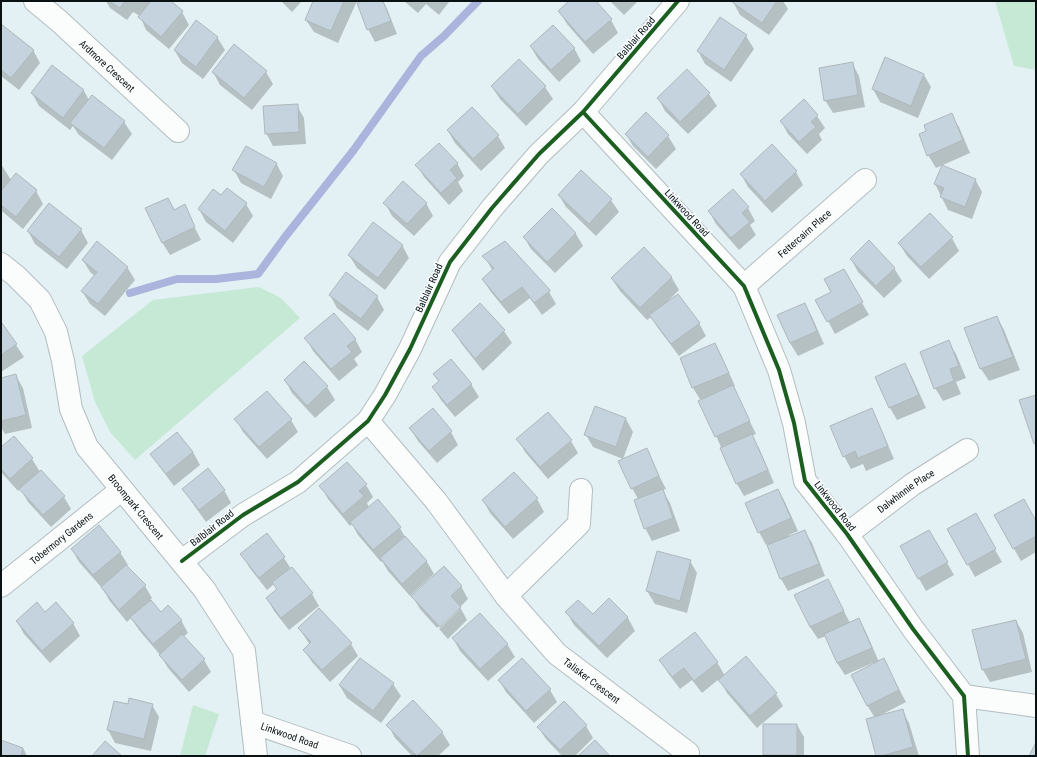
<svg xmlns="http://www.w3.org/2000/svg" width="1037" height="757" viewBox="0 0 1037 757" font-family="'Roboto Condensed',sans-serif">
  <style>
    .green { fill: #c6e9d6 }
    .shadow { fill: #0003 }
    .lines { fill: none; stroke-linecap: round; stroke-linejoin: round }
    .stream { stroke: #aab4dc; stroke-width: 8 }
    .building { fill: #c4d3dd; stroke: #afb8bc }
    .minor-casing { stroke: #b3bdc0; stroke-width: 24 }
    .minor { stroke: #fbfdfd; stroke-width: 22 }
    .cycleway-casing { stroke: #f9fdff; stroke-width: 6 }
    .cycleway { stroke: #1b5e20; stroke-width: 4 }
    .labels { text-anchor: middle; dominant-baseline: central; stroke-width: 3.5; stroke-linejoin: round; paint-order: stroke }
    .street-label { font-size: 10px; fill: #091113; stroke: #f9fdff }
  </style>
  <rect width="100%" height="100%" fill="#e3f0f4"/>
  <!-- green -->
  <path class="green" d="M995 1H1036V70L1014 66Z
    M259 287 281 298 300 318 135 460 110 432 95 402 82 356 153 300Z
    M193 705 219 714 205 756H180Z"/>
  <!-- shadow -->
  <path class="shadow" d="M106 1H169L182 12 189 25 169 49 146 30 140 16 133 12 127 20 110 8Z
    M281 1H302L292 12Z
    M314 1H357L338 43 314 32 306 20Z
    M366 1H383L387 9 397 34 375 42 368 29Z
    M404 1H449V2L439 15 426 4 418 13Z
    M571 1H595L611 20 618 33 593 54 567 24 559 11Z
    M610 1H638L624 15Z
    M734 1H783L788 9 769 35 740 15 733 2Z
    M1 25 33 50 40 63 19 90 1 76Z
    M746 36 754 49 731 82 705 64 698 51Z
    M217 37 225 50 203 79 182 63 175 51Z
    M531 47 574 48 581 61 559 82 538 59Z
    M519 60 545 87 553 99 526 126 500 99 492 87Z
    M852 63 859 76 865 107 833 113 825 100Z
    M53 67 84 91 89 100 124 122 132 134 112 160 79 135 73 126 70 130 39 106 32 93Z
    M687 70 709 94 717 106 688 134 665 111 658 98Z
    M213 72H266L273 84 252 110 220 85Z
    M924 75 931 87 918 118 880 102 873 89Z
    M804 100 817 116 825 128 819 134 822 140 807 154 788 134 781 121Z
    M297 106 304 118 306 144 273 146 266 133Z
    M646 114 668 136 676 149 656 169 633 146 626 134Z
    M951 115 959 127 970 153 936 168 928 155 927 132Z
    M448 131 498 136 505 148 481 171 455 143Z
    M276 163 283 176 271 199 241 183 234 170Z
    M457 163 464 176 458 182 463 191 449 205 424 177 417 165Z
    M1 164 11 180 36 191 43 204 23 229 3 212 1 210V193L3 191 1 190Z
    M581 171 611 200 619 212 596 236 566 207 559 195Z
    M796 172 803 185 772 213 748 187 741 174Z
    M975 179 982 192 972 219 948 210 935 184Z
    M221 197 246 204 253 216 233 243 206 222 199 209Z
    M168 199 175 210 184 206 201 240 170 255 162 242Z
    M385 203H426L433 216 414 236 392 216Z
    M748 208 755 221 750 225 756 235 739 250 716 224 709 211Z
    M552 209 576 234 583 246 555 273 531 249 524 237Z
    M81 230 88 243 67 269 35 244 28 231Z
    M952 238 959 251 929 279 907 256 899 243Z
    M504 242 549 292 556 304 542 315 530 298 509 314 491 292 483 280 493 271 484 256Z
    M402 245 409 258 385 290 357 268 349 255Z
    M644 249 672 278 679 290 668 301 699 323 706 336 679 356 658 328 651 317 647 320 620 291 612 279Z
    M851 259 894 268 902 281 884 298 858 272Z
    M83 260 127 267 135 280 105 316 90 304 82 291 95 276 90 272Z
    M843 270 869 315 835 334 828 321 832 292Z
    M330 295 377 297 384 310 368 331 337 308Z
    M480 304 504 331 512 343 483 371 461 343 454 330Z
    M804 304 812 317 824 344 798 356 790 343 778 316Z
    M997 317 1004 330 1020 370 989 381 981 369 966 328Z
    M2 324 24 357 1 372V325Z
    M306 338 355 339 362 352 354 359 358 365 339 381 313 351Z
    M948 342 956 354 966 378 956 382 961 394 943 401 935 388Z
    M715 344 722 357 735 386 733 387 756 434 751 436 759 448 774 483 744 496 737 484 701 401 693 388 681 358Z
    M304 362 327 387 335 400 315 418 292 393 285 380Z
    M905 365 912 377 926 408 897 420 890 408 876 377Z
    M434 374 471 384 479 397 455 417 441 400 433 387 439 382Z
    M16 376 23 388 32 428 5 434 1 427V379Z
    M596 408 626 419 633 432 623 459 593 447 586 435Z
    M871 409 878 422 894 459 866 471 863 464 851 469 844 456Z
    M433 410 451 432 458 445 437 463 418 441 410 428Z
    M236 419 291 420 298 432 267 459 243 432Z
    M518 439 571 441 578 453 548 479 525 452Z
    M1 448 32 459 40 472 64 497 71 509 51 527 28 502 20 488 18 491 1 472Z
    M646 450 666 489 662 490 670 503 680 531 652 541 645 528 638 499 632 488Z
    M193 452 200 465 174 486 159 466 151 454Z
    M366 485 373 497 367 503 369 508 400 528 405 537 427 562 434 574 410 596 388 571 382 561 381 562 358 535 352 524 350 526 328 499 321 486Z
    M184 489 224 490 231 503 206 522 191 501Z
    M778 490 785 502 798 531 789 535 790 537 804 531 812 543 825 576 788 591 781 579 768 544 766 545 759 532Z
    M537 499 544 512 513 539 490 513 483 500Z
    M975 515 1002 562 975 577 949 530Z
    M995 516 1036 522V552L1021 561Z
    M929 531 954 575 926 591 901 547Z
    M267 535 284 558 291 569 312 594 319 606 289 630 274 611 267 598 277 590 274 584 267 590 249 567 242 554Z
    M72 549 120 552 128 565 126 566 145 586 152 598 150 600 161 613 181 620 188 633 183 637 204 660 211 672 189 692 168 668 161 656 139 630 131 618 127 622 109 600 102 586 101 587 79 562Z
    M690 561 697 573 687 613 655 604 647 591Z
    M828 580 850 623 859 620 866 632 879 662 890 672 906 702 879 716 902 710 909 723 919 756H878L875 718 867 705 873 663 845 675 837 663 826 636 818 639 810 627 795 596Z
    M461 586 468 599 460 607 467 620 448 639 439 629 459 610V607L437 628 420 609 413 597Z
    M609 599 628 618 635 631 607 658 574 625 567 613 593 615Z
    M45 613 73 623 80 636 50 663 24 634 17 621Z
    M1016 621 1023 633 1032 672 990 682 983 670Z
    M299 628 351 644 358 656 330 682 312 662 304 650 310 645Z
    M453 638 507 644 515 657 488 681 460 651Z
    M660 660 717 662 725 676 776 694 783 706 757 728 727 693 719 679 702 693 692 680 680 689 668 673Z
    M499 680 550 690 557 702 534 723 506 692Z
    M393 684 401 696 381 723 347 698 340 686Z
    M128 705H152L159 717 151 751 115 743 108 730Z
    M388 725 442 732 450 745 438 756H412L395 738Z
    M764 725H797L804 737V756H764Z
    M586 726 593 738 575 756H562L546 739 538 727Z
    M1 741 23 748 27 756H1Z"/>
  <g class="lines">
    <!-- stream -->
    <path class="stream" d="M130 293 177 279H216L258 274 285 237 353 151 421 56 444 36 478 1"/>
  </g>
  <!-- building -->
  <path class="building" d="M109 1H125L120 8Z
    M151 1H171L183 11 161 37 138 17Z
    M313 1H344L331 31 305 20Z
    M363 1H383L391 21 367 30 357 3Z
    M569 1H596L612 19 585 42 558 11Z
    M732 1H777L762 23 732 2Z
    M720 17 747 35 724 70 697 51Z
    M196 20 218 37 196 67 174 50Z
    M1 24 34 50 11 78 1 70Z
    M553 25 575 48 551 70 530 46Z
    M234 44 267 71 244 98 212 72Z
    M885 57 924 74 911 106 872 89Z
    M519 59 546 86 518 114 491 86Z
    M853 62 858 95 824 101 819 68Z
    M52 65 84 90 63 118 31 93Z
    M687 69 710 93 680 122 657 98Z
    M92 95 125 121 104 148 70 123Z
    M804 99 818 115 811 122 816 127 799 142 780 121Z
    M298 104 299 132 265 134 263 106Z
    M472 107 499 135 473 159 447 130Z
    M646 112 669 135 648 157 625 134Z
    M952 113 963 140 927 156 919 134 926 131 924 125Z
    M439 143 458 163 450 170 457 178 441 193 415 165Z
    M772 144 797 171 765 201 740 174Z
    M246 146 277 163 264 187 232 170Z
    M942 165 976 179 965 207 940 197 944 188 934 184Z
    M581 170 612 199 589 224 558 195Z
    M16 173 37 190 16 217 1 205V191Z
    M403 181 427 203 407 224 383 203Z
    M227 188 247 203 225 231 198 209 213 189 221 195Z
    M733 189 749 207 742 213 750 222 731 238 708 211Z
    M168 198 174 210 185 204 195 227 162 243 145 208Z
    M49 203 82 229 59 257 27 231Z
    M552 208 576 233 547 262 523 237Z
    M930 213 953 237 921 267 898 243Z
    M373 222 403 245 378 278 348 255Z
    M869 240 895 268 876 286 850 259Z
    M97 241 128 267 98 304 81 291 97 272 82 260Z
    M505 241 550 290V291L534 303 522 287 501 302 482 279 494 268 482 256Z
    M644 247 672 277 640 308 611 278Z
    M844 269 863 302 827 322 815 300 831 292 824 279Z
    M346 272 378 296 361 319 329 295Z
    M678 294 700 323 671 344 649 315Z
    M480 303 505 330 475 359 452 330Z
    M805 303 817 331 790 343 777 315Z
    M334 313 356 339 347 346 352 352 331 369 304 338Z
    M997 316 1013 357 980 369 964 328Z
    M2 323 17 344 1 355V324Z
    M949 340 959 366 950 369 954 381 934 389 920 352Z
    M715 343 729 373 692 388 680 358Z
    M451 359 472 384 447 405 432 387 439 381 433 374Z
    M304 361 328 386 307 406 284 380Z
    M905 363 919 395 889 408 875 377Z
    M16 374 26 415 1 421V378Z
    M733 385 750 421 715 437 698 401Z
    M267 391 292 419 259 447 234 419Z
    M1036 395V443L1034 444 1019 400Z
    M595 406 626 418 616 447 584 435Z
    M433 408 452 431 429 451 409 428Z
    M872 408 888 446 858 458 855 451 843 457 830 426Z
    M548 412 572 440 540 467 516 439Z
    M177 432 193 452 166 474 150 454Z
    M752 434 768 470 736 484 720 448Z
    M14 436 33 458 10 479 1 469V447Z
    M647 448 659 476 631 489 618 461Z
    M347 462 367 484 359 491 364 496 343 514 319 486Z
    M208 468 225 490 199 510 182 489Z
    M41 470 65 496 43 515 19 489Z
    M514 472 538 498 505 527 482 500Z
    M663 489 673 518 644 529 634 500Z
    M778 489 791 518 758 533 745 503Z
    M378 499 401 527 373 550 350 522Z
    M1024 499 1036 521V536L1013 549 994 515Z
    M976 513 996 549 967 565 947 529Z
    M99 525 121 552 93 575 71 549Z
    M805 530 819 564 780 579 767 545Z
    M929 530 948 562 918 579 900 546Z
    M267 533 285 557 259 578 240 554Z
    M405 536 427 561 402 584 380 558Z
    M657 551 691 560 680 601 646 591Z
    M126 565 146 585 119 610 101 587Z
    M444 566 462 586 451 596 461 607 440 627 411 596Z
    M292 567 313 593 281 618 266 598 277 589 272 582Z
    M828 579 844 611 810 627 794 595Z
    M609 598 628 617 599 646 565 612 578 600 593 614Z
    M151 600 161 612 168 605 182 620 153 644 130 617Z
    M37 602 45 612 56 602 74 623 42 651 16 621Z
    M319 608 352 643 322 670 303 650 311 642 298 628Z
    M480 613 508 644 480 669 452 638Z
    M859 618 872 648 837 663 824 634Z
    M1016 620 1026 659 982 670 972 630Z
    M695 632 718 662 694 681 684 668 672 677 659 660Z
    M182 634 205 659 182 680 159 655Z
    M746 656 777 693 750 716 718 680Z
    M360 658 394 683 373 711 339 685Z
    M522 658 551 689 526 711 498 680Z
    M884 658 899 690 867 706 851 675Z
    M129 698 153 704 144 739 107 730 114 701 128 704Z
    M413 700 443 732 417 756 386 725Z
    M564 701 587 725 560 750 537 727Z
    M903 709 913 747 881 756H876L866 719Z
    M763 724H797V755H763Z
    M1 740 23 748 21 756H1Z
    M595 740 610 756H578Z
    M105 741 122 756H92Z
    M1036 742V756H1029Z"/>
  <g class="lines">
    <defs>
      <g id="minor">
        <path id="s1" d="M35 1 59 21 178 131"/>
        <path d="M583 112 744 286 779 370 794 423 805 481 847 534 913 629 964 696 968 756"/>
        <path id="s2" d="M1 264 16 276 40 300 56 332 63 361 71 409 87 447 204 589 244 651 256 756"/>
        <path id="s3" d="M744 286 865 180"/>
        <path id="s4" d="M368 421 436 501 506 596 557 654 688 753"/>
        <path id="s5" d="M847 534 913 484 967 450"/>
        <path d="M182 561 243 515 298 482 368 421 385 395 410 349 450 262 492 208 539 154 583 112 678 1"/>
        <path id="s6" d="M1 586 121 490"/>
        <path d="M506 596 579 524 581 490"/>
        <path d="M964 696 1036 706"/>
        <path id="s7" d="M252 722 350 756"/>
      </g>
    </defs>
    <!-- minor casing -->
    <use href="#minor" class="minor-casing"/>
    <!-- minor -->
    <use href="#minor" class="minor"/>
    <defs>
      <path id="cycleway" d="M583 112 744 286 779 370 794 423 805 481 847 534 913 629 964 696 968 756
        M182 561 243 515 298 482 368 421 385 395 410 349 450 262 492 208 539 154 583 112 678 1"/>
    </defs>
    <!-- cycleway casing -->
    <use href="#cycleway" class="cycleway-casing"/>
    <!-- cycleway -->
    <use href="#cycleway" class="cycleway"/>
  </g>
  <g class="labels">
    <!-- street labels -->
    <g class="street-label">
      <text transform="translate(636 38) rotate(-49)">Balblair Road</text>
      <text stroke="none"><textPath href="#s1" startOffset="97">Ardmore Crescent</textPath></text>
      <text transform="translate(687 213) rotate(47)">Linkwood Road</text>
      <text stroke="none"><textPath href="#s3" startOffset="80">Fettercairn Place</textPath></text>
      <text transform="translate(429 288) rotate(-66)">Balblair Road</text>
      <text stroke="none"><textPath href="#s5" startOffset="73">Dalwhinnie Place</textPath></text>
      <text transform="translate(835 506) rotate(52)">Linkwood Road</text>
      <text stroke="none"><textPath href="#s2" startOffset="286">Broompark Crescent</textPath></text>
      <text transform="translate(212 528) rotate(-38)">Balblair Road</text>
      <text stroke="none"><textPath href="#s6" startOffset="77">Tobermory Gardens</textPath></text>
      <text stroke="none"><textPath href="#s4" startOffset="344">Talisker Crescent</textPath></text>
      <text stroke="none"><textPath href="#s7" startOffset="40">Linkwood Road</textPath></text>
    </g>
  </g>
  <!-- border -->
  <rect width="1037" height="757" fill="none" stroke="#091113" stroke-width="4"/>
</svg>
